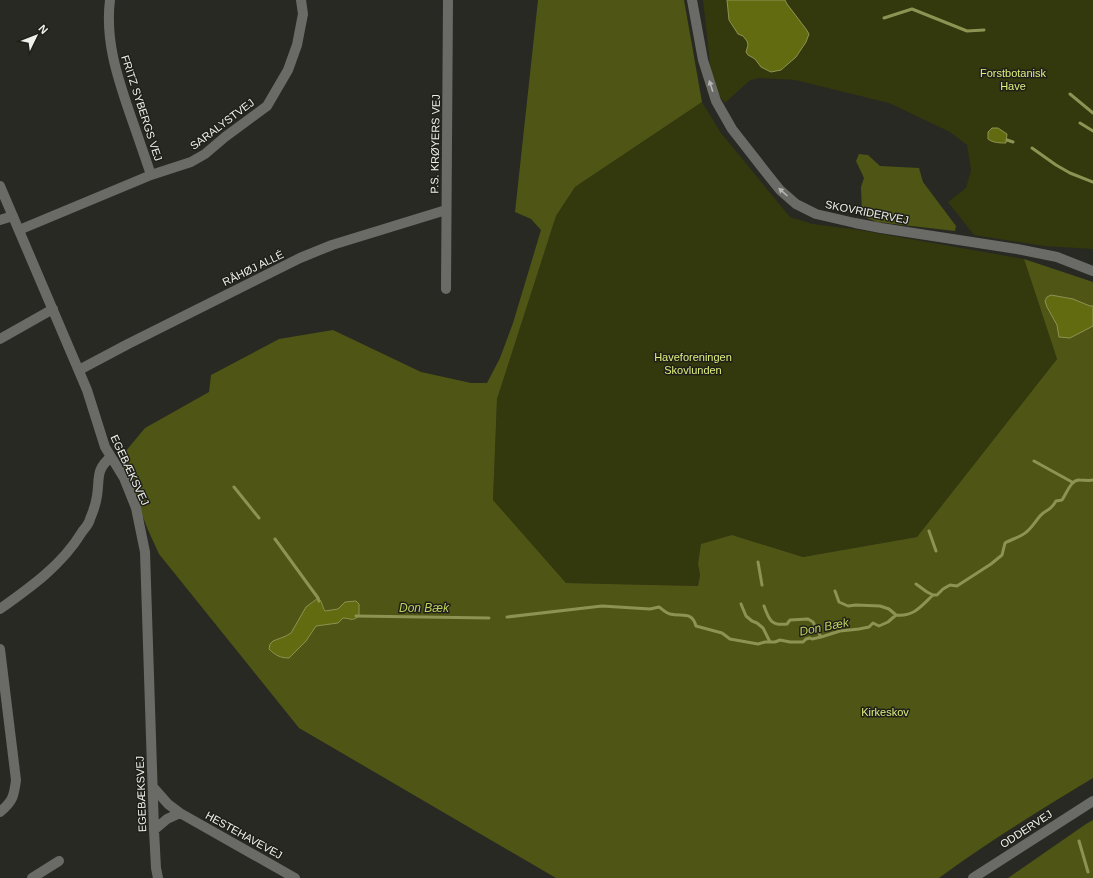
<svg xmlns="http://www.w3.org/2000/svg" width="1093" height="878" viewBox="0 0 1093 878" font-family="Arial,sans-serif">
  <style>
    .green { fill: #33380d }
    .forest { fill: #4f5514; fill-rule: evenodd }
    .water { fill: #636b10; stroke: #8d9352 }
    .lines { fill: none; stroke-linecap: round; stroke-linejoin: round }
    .stream { stroke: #8d9352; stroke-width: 3 }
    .minor { stroke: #6a6a67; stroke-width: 10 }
    .oneway { fill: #b4b4b0 }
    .labels { text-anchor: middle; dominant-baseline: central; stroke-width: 3; stroke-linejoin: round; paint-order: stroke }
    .park-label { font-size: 11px; fill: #dfee7d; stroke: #1f2019 }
    .street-label { font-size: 11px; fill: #f0f1ec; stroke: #1f2019 }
    .water-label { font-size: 12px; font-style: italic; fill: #c1cf5e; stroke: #1f2019 }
  </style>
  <rect width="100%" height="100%" fill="#282922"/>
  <!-- green -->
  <path class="green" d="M703 0H1093V249L1044 246 974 235 948 202 966 188 971 170 967 145 950 132 889 103 795 80 758 78 749 81 725 103 719 96 711 74Z
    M702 102 721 133 790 217 813 224 859 230 1024 259 1057 359 917 537 803 557 732 535 698 564 700 575 698 586 566 583 493 500 497 399 556 216 575 187Z"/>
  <!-- forest -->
  <path class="forest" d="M538 0H684L702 102 575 187 556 216 497 399 493 500 566 583 698 586 700 575 698 564 701 544 732 535 803 557 917 537 1057 359 1024 259 1093 282V778C1040 810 988 842 939 878H556L299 728 159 554 148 530 120 458 145 428 209 392 211 375 279 339 333 330 421 372 471 383H487L500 358 513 323 541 230 531 219 515 212ZM318 598 323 605V609L325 611 338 609 345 602 352 601 346 618H343L322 625 316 626 315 627 273 641 286 636 291 633 312 602Z
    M859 154 868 155 880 166 919 168 923 182 956 226 955 231 877 222 862 216 861 187 864 178 856 161Z
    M1093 820V878H1008L1086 824Z"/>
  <!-- water -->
  <path class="water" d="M727 0H785L787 4 806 29 809 34 806 42 796 57 781 70 771 72 761 67 755 59 748 55 746 52 748 45 747 41 743 36 738 34 729 20Z
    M992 128H998L1007 134 1006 143C1000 143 993 143 988 139V132Z
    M1051 295 1073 299 1090 306H1093V326L1070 338 1059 337 1057 325 1047 307 1045 301 1047 297Z
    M318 598C323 602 322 607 325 611L338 609 345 602 356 601 359 604V616C352 622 350 618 343 618L338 623 316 626 306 641 289 658C280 658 275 655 269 649L270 644 273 641 286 636 291 633 306 607Z"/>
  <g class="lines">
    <!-- stream -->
    <path class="stream" d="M884 18 912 9 967 31 984 30
      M1070 94 1093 113
      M1080 123 1093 131
      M1007 140 1013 142
      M1032 148 1056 165 1070 173 1093 182
      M1034 461 1072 482
      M234 487 259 518
      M929 531 936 551
      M275 539 318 598 319 601
      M758 562 762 585
      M916 584 927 592 933 595
      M835 591 839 602 848 606 856 605 880 606 889 609 896 615
      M741 604 746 616 752 621 757 623 763 628 770 642
      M764 606C769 620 771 626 787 624L790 620 808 619 813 622 821 637
      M356 616 489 618
      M507 617 602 606 650 609 659 607C662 609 666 613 670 614 682 617 692 611 696 626L722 633 730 639 758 644 765 642H775L780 640 790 642H803L806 639 810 638 812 639 821 637 840 631 859 629 869 627 873 623 879 626 888 622 896 615C914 617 921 606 933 595H937L943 589 950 585 957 586 991 564 1002 555 1005 543C1010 540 1017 538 1022 535 1030 531 1034 523 1040 516 1046 509 1050 512 1056 501L1062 500C1067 493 1071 479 1080 480 1085 480 1088 481 1093 480
      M1079 841 1088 872"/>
    <!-- minor -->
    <path class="minor" d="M110 0C105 40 117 76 130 114 137 134 144 154 151 175
      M692 0 703 60 716 101 732 129 764 170 780 190 796 204 816 214 855 223 881 228 1017 249 1057 257 1093 271
      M0 186 87 390 105 447 124 478 136 508 145 552 154 830 156 868 158 878
      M0 220 13 216
      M19 230 151 175 191 162 205 154 225 137 267 106 288 70 297 45 303 14 301 0
      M446 289 448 0
      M0 339 53 309
      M79 370 128 344 300 258 332 245 446 210
      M0 609C31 587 62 565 82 532 85 528 89 524 90 519 93 512 96 503 97 496 100 478 95 470 111 457
      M0 649 16 780C14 796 13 801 0 812
      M153 787 168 804 180 813 295 878
      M154 830 167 819 180 813
      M32 878 59 861
      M973 878 1093 801"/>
  </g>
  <!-- one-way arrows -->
  <defs><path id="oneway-solid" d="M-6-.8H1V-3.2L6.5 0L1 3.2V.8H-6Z"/></defs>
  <g class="oneway">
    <use href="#oneway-solid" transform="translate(711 86) rotate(-108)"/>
    <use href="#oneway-solid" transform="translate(783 192) rotate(-138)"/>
  </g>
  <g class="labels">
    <!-- park labels -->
    <g class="park-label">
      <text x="1013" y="73">Forstbotanisk<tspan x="1013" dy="13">Have</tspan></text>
      <text x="693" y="357">Haveforeningen<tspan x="693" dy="13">Skovlunden</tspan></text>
      <text x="885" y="712">Kirkeskov</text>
    </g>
    <!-- street labels -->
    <g class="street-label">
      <text transform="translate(142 108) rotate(72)">FRITZ SYBERGS VEJ</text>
      <text transform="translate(222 124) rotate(-37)">SARALYSTVEJ</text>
      <text transform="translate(435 144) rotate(-89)">P.S. KRØYERS VEJ</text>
      <text transform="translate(867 212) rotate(11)">SKOVRIDERVEJ</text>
      <text transform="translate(253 268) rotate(-26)">RÅHØJ ALLÉ</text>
      <text transform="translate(130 470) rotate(65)">EGEBÆKSVEJ</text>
      <text transform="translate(141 794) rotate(-92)">EGEBÆKSVEJ</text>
      <text transform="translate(1026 829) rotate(-33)">ODDERVEJ</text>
      <text transform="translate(244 835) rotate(29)">HESTEHAVEVEJ</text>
    </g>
    <!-- water labels -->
    <g class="water-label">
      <text x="424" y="608">Don Bæk</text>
      <text transform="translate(824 627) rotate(-11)">Don Bæk</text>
    </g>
  </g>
  <!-- north arrow -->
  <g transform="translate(36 36) rotate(47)" stroke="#1f2019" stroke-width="3" paint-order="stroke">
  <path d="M0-3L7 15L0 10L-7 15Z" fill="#f0f1ec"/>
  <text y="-6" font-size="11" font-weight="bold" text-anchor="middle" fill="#f0f1ec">N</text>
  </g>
</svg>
